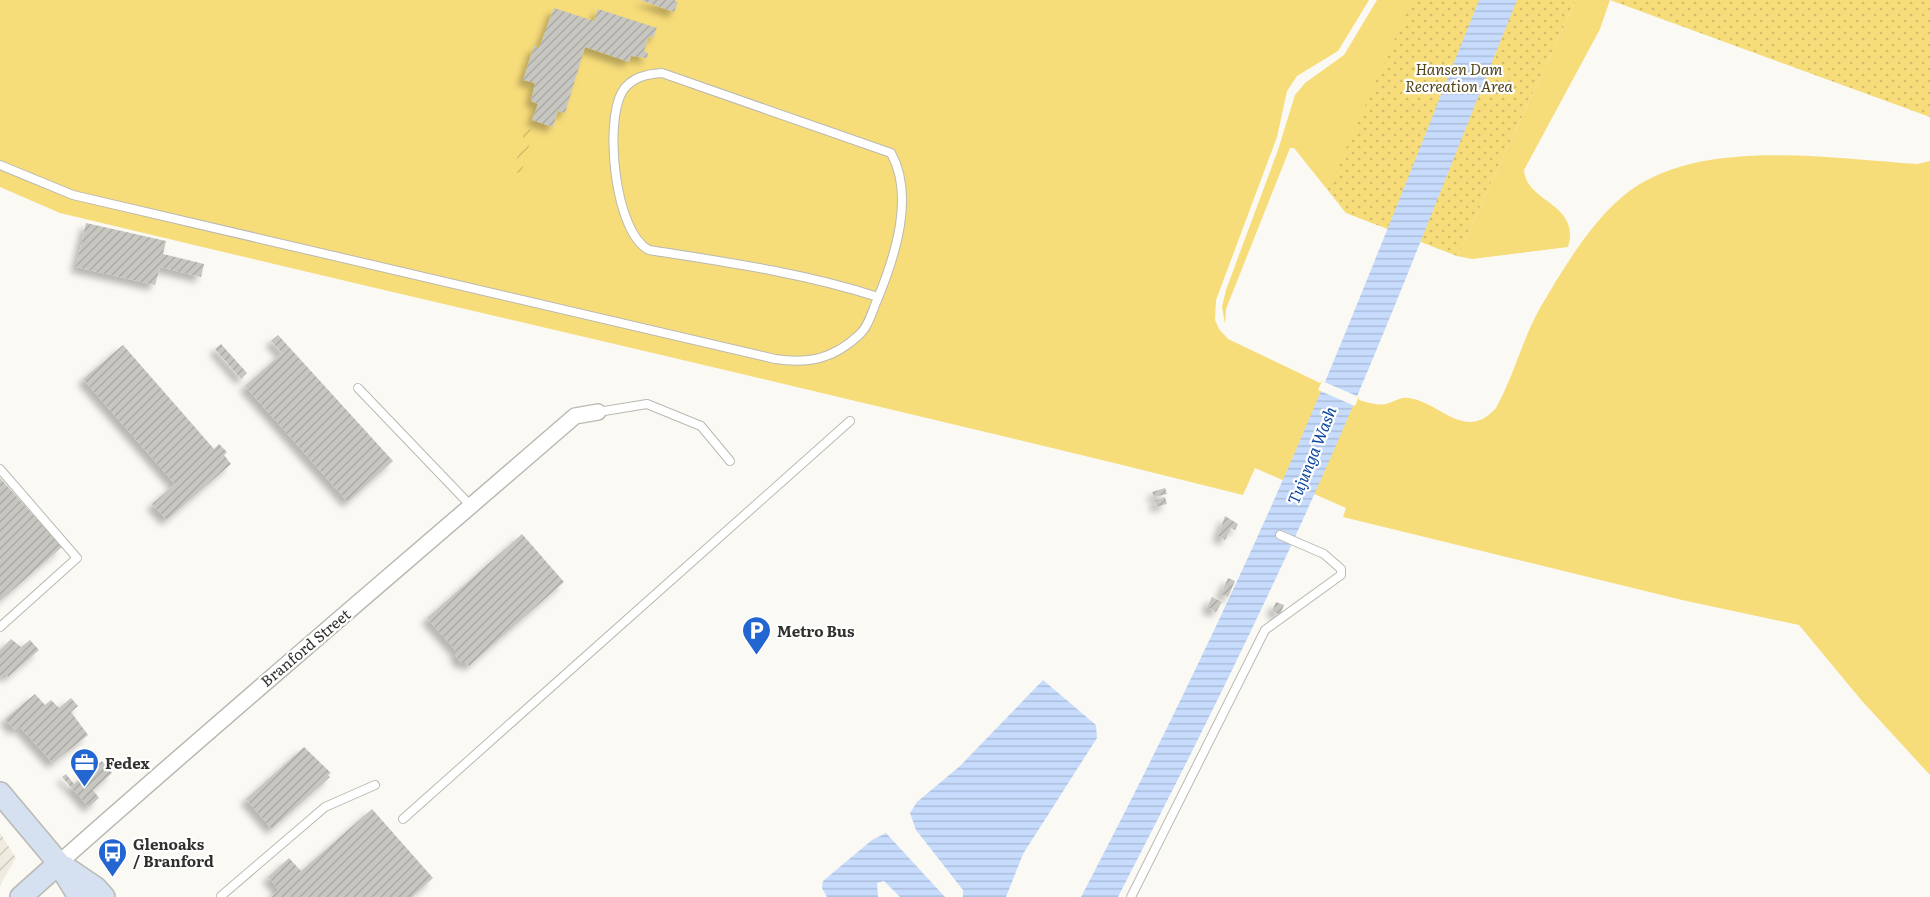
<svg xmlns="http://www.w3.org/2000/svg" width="1930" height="897" viewBox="0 0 1930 897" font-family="Literata,serif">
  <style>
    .industrial { fill: url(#industrial-furrows) }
    .grass { fill: #f7dc7a }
    .park { fill: url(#park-dots) }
    .garden { fill: url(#garden-furrows) }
    .water { fill: url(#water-rules) }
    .pier { fill: #faf9f3 }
    .building { fill: url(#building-hatch); filter: url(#shadow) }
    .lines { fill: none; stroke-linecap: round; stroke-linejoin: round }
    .lane-casing { stroke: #bab9b3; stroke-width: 10 }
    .street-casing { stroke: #bab9b3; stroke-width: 18 }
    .secondary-casing { stroke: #bab9b3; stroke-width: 24 }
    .lane { stroke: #fff; stroke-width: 8 }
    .street { stroke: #fff; stroke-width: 15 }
    .secondary { stroke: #d5e0f1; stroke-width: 21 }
    .labels { text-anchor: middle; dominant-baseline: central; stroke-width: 4.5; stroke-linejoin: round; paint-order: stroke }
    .park-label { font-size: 15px; font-style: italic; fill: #51461a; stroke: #fff }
    .poi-label { font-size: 15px; font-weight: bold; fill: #31302e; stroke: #fff; text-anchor: start }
    .street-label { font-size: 15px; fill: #31302e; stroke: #fff }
    .water-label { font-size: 16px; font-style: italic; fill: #0a449e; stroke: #fff }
  </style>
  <defs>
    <pattern id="industrial-furrows" width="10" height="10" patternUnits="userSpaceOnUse" patternTransform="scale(1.5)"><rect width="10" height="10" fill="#efecdf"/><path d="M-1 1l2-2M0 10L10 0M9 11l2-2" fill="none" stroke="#cdcbc0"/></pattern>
    <pattern id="park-dots" width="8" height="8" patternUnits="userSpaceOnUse" patternTransform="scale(1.5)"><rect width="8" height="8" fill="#f7dc7a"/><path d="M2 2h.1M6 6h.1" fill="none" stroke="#d4bd6a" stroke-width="1.8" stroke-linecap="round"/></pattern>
    <pattern id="garden-furrows" width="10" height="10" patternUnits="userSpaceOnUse" patternTransform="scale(1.5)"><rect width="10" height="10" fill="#f7dc7a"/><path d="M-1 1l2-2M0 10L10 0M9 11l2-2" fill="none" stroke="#d4bd6a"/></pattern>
    <pattern id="water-rules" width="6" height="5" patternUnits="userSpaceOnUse" patternTransform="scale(1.5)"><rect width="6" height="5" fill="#c7dcfd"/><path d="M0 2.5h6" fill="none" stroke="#abbdd9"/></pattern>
    <pattern id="building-hatch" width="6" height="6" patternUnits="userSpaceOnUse" patternTransform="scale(1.5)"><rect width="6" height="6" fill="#c7c6c0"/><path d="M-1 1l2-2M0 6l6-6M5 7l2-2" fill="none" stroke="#abaaa5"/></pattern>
    <filter id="shadow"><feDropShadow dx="-5.5" dy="5.5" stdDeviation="3" flood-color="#0004"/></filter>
  </defs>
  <rect width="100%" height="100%" fill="#faf9f3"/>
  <!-- industrial -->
  <path class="industrial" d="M0 833 16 858 0 885Z"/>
  <!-- grass -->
  <path class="grass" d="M0 0H1369L1338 51 1297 76 1287 91 1277 137 1216 300 1215 320 1219 329 1228 339 1320 383 1322 381 1359 397V400C1367 402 1377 406 1386 404 1394 402 1400 397 1408 398 1441 402 1465 443 1496 408 1514 376 1522 340 1540 308 1562 271 1588 226 1621 198 1693 135 1829 159 1917 164L1930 161V775L1862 701 1799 625 1682 600 1343 517 1346 508 1255 468 1243 495C850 397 455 308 60 213L0 187Z
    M1377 0H1414L1346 213 1294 148H1290L1226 309 1225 324 1222 307 1226 290 1278 150 1295 95 1305 83 1344 55Z
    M1576 0H1610L1600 29 1524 170C1526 203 1581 203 1568 247L1472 259 1457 256Z"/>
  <!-- park -->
  <path class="park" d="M1412 0H1576L1457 256 1346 213 1328 189Z
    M1610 0H1930V117Z"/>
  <!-- garden -->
  <path class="garden" d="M528 129 532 130 536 136 530 142 521 174 513 171 523 139V133Z"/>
  <!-- water -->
  <path class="water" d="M1479 0H1517C1464 131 1413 264 1358 394 1286 565 1203 732 1118 897H1081C1134 796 1184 695 1232 592 1323 399 1399 198 1479 0Z
    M1043 680 1096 725 1097 738 1023 854 1006 897H963V890L916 830 910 813 917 802 960 766Z
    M886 833 945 897H900L884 881 877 883 878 897H827L822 888 823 881 872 840Z"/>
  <!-- pier -->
  <path class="pier" d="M1322 381 1359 397 1355 406 1318 390Z"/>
  <!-- building -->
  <path class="building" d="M640 0H674L678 2 674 12Z
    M554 8 594 21 598 9 657 28 653 38 649 36 644 51 648 53 647 58 631 56 629 62 585 47 565 113 558 111 553 127 532 120 538 104 531 101 535 83 523 80 534 46 539 48Z
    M86 223 166 241 163 254 204 264 201 277 160 267 155 285 76 267Z
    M278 335 393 461 348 502 245 386 282 353 271 341Z
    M221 344 247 373 241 379 215 349Z
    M123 345 214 449 219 444 227 452 224 455 231 464 167 520 152 504 175 484 83 379Z
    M0 478 62 547 0 601Z
    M1165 488 1167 494 1154 497 1152 492Z
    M1165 497 1167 504 1156 507 1155 500Z
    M1225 516 1238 524 1235 530 1231 528 1225 540 1218 536Z
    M522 534 564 582 469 666 465 661 462 664 455 655 458 653 427 618Z
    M1228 578 1235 581 1228 597 1221 594Z
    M1212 597 1222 602 1216 612 1207 607Z
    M1276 602 1284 605 1280 615 1272 611Z
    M11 639 21 647 30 640 39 650 8 677 6 673 0 677V650Z
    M35 694 45 705 51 700 59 708 71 698 78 706 71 712 88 735 53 763 19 726 15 730 5 719Z
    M304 747 331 773 328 775 330 777 272 829 246 799Z
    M102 761 112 773 93 790 99 798 89 807 62 777 66 774 74 784Z
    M372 809 433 878 412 897H271L279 890 268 877 289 858 301 871Z"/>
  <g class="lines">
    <defs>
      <path id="lane" d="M0 165 73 195 775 359C809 364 833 359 859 335 869 326 872 311 878 298 895 256 915 196 891 153L662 73C647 74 631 77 622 92 604 124 615 233 649 250 726 262 804 273 878 297
        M358 388 471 506
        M598 412 647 404 701 426 730 461
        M0 469 77 558 0 627
        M403 819 850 421
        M221 896 325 807 375 785
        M1131 897 1265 630 1341 575V569L1324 554 1280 535"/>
      <path id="street" d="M59 863C229 712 403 565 575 416L598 412"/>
      <path id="secondary" d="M0 793 57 861 79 897
        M65 867 96 888 104 897
        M21 897 59 863"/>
    </defs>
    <!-- lane casing -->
    <use href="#lane" class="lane-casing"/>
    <!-- street casing -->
    <use href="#street" class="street-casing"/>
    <!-- secondary casing -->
    <use href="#secondary" class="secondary-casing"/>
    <!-- lane -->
    <use href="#lane" class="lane"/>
    <!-- street -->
    <use href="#street" class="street"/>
    <!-- secondary -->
    <use href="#secondary" class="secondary"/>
  </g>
  <!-- icons -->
  <defs>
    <symbol id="parking-pin" viewBox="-11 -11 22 30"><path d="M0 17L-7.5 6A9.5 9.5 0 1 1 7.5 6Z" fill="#2365d1" stroke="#fff"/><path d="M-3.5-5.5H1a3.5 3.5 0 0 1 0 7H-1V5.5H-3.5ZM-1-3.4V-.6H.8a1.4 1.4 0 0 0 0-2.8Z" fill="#fff"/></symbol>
    <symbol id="office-pin" viewBox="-11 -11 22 30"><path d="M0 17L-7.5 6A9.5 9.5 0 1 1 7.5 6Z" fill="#2365d1" stroke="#fff"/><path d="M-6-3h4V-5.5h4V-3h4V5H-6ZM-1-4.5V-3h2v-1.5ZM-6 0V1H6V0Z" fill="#fff"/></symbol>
    <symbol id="bus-pin" viewBox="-11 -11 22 30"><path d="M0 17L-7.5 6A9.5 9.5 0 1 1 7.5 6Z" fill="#2365d1" stroke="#fff"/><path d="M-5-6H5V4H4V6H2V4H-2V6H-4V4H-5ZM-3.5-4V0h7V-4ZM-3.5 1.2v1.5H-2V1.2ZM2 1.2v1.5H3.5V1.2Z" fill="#fff"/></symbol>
  </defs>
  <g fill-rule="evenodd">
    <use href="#parking-pin" x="740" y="614" width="33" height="45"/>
    <use href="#office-pin" x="68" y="746" width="33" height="45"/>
    <use href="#bus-pin" x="96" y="836" width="33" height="45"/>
  </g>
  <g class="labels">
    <!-- park labels -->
    <g class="park-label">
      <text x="1459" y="68">Hansen Dam<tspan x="1459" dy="17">Recreation Area</tspan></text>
    </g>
    <!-- poi labels -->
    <g class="poi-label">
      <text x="777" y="630">Metro Bus</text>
      <text x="105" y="762">Fedex</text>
      <text x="133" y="843">Glenoaks<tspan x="133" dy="17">/ Branford</tspan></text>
    </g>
    <!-- street labels -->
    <g class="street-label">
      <text transform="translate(305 647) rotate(-40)">Branford Street</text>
    </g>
    <!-- water labels -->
    <g class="water-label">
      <text transform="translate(1311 455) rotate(-68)">Tujunga Wash</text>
    </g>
  </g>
</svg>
